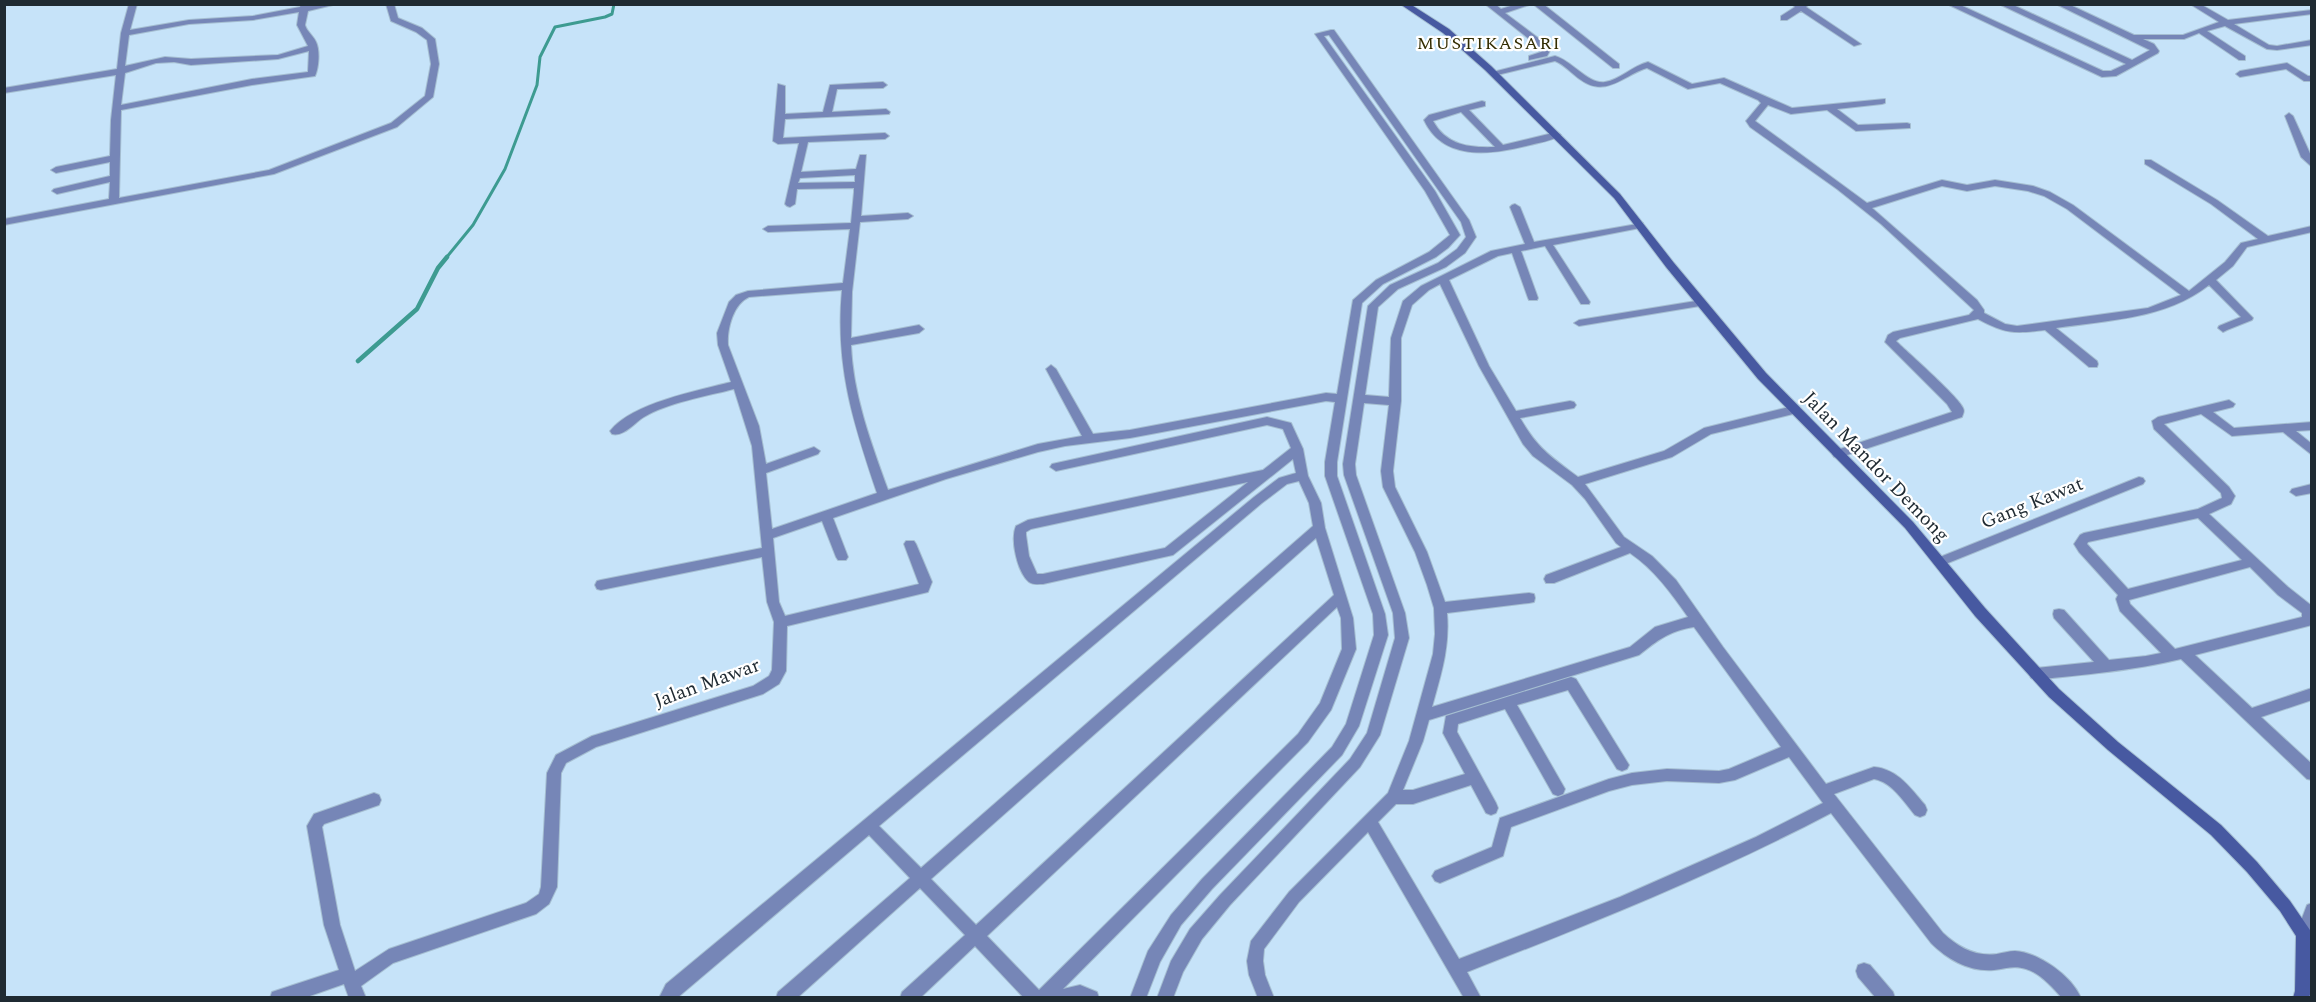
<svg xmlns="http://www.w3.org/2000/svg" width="2316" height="1002" viewBox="0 0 2316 1002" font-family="Spectral,serif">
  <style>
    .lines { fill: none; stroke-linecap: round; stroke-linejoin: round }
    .stream-far1 { stroke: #3d9b91; stroke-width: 3 }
    .stream { stroke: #3d9b91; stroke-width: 4.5 }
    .street-casing { stroke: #a5bed1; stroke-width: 2 }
    .secondary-casing { stroke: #a5bed1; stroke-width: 2 }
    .street { fill: #7686b7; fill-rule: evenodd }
    .secondary { fill: #4759a1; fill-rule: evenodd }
    .labels { text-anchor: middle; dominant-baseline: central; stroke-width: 4.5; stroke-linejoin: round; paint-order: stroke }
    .far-quarter-label { font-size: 18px; letter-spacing: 1.5px; fill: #322c01; stroke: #fff }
    .street-label { font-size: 20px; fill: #1f2a32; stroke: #fff }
  </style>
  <rect width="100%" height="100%" fill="#c6e3f9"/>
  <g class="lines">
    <!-- stream-far1 -->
    <path class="stream-far1" d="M446 258 473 225 505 169 537 85 540 57 555 27 605 17 612 14 614 4"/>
    <!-- stream -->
    <path class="stream" d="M358 361 417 309 438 268 447 257"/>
    <defs>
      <path id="street" d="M129 4H137L130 30 189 20 253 16 300 7 301 4H337L308 11 305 25C307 32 313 35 316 42 320 50 319 67 315 76L252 85 121 110 119 198 269 170 391 123 425 96 431 64 427 40 416 32 391 21 386 4H394L398 18 422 28 435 39 439 64 433 97 397 127 274 174 4 225V219L109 199 110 182 57 194 52 191 54 189 110 176V162L56 173 51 170 56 167 110 156 111 120 116 75 4 93V88L117 69 121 33ZM299 12 297 25 308 46 278 55 191 59 165 57 125 66 129 35 189 24 253 20ZM309 51 308 72 252 79 121 105 125 73 156 63 174 62 191 65 278 59Z
        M1485 4H1495L1501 9 1517 4H1532L1505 13 1550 47 1551 49 1547 56 1529 60V56L1541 52 1543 50Z
        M1533 4H1543L1619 64V68H1613Z
        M1792 4H1809L1806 7 1861 44 1854 46 1801 11 1787 20H1781V16L1795 7Z
        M1947 4H1958L2103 71H2111L2126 64 1999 4H2011L2132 60 2150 50 2056 4H2068L2134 35H2183L2219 22 2190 4H2200L2228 20 2312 10V14L2234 24 2269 45 2277 46 2312 40V45L2277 50 2267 49 2225 26 2207 31 2245 56V60H2239L2199 33 2184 39H2143L2154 44 2159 51 2158 53 2116 76 2102 77Z
        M1331 30H1334L1469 220 1476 237 1465 253 1446 267 1398 289 1378 307 1365 395 1389 397 1391 338 1403 301 1421 286 1491 251 1525 244 1510 207 1512 205 1515 204 1520 207 1534 242 1643 223V227L1640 228 1553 245 1590 302 1589 304H1581L1545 246 1521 251 1538 298 1537 300H1529L1528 298 1512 253 1498 256 1449 280 1489 366 1516 411 1570 401 1574 402 1576 405 1574 408 1520 418C1538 449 1550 456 1578 477L1664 451 1704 428 1793 406 1797 407 1799 410 1797 413 1711 434 1672 457 1585 484 1624 537 1652 556 1676 580 1723 647 1826 784 1874 767C1898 769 1911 789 1925 805L1927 810 1925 815 1920 817 1915 815C1904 802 1892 782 1874 779L1834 794 1943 933C1958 947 1975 957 1997 954 2003 953 2009 951 2015 951 2038 952 2072 976 2081 998H2062C2052 987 2040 973 2026 969 2014 965 2005 969 1994 970 1970 972 1948 960 1931 943L1831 813C1713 875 1590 924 1467 972L1481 998H1464L1368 832 1299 902 1264 949 1263 961 1265 975 1274 998H1258L1249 975 1247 961 1251 941 1289 892 1388 793 1409 741 1433 654 1435 634 1434 608 1427 585 1415 552 1383 487 1381 471 1389 405 1364 403 1355 464 1356 475 1405 613 1409 638 1380 735 1360 767 1230 905 1202 939 1183 972 1173 998H1157L1171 961 1190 929 1220 895 1350 759 1367 733 1395 638 1393 613 1344 475 1343 464 1368 306 1390 285 1438 263 1457 249 1466 237 1461 222 1329 35 1324 36 1435 191 1460 235 1448 248 1436 257 1383 284 1362 303 1337 462V476L1385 614 1388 635 1359 726 1342 755 1212 889 1181 925 1160 962 1146 998H1130L1148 951 1171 915 1202 879 1332 747 1346 724 1374 635 1373 614 1325 476V462L1335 402 1326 401 1130 438 1065 446 1038 452 946 479 833 518 848 557 846 560H838L836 557 822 521 773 538 779 602 785 616 919 584 904 544 906 541H914L916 544 932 582 928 592 924 593 787 626 786 671 779 684 763 694 596 747 566 763 561 773 557 887 549 904 536 914 393 963 361 986 366 998H349L344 984 304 998H270L272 992 278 990 339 970 324 925 307 826 314 814 374 793 379 795 381 800 379 805 324 824 322 827 340 925 355 971 389 949 526 903 539 894 541 887 547 773 556 755 592 736 753 686 769 676 772 670 774 622 767 602 762 557 601 590 597 589 595 585 597 581 601 580 762 548 752 446 734 389C707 396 667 403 644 417 634 423 624 437 612 434L610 431C632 403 697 391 731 382L718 345 717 333 729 302 736 295 748 291 843 283 850 229 768 232 763 229 768 226 851 223 854 192V188L797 189 795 204 790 207 787 206 785 204 799 143 778 144 773 141 778 84 785 86V114L823 112 830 85 883 82 887 85 883 88 837 89 832 112 886 109 890 112 889 114 785 119 783 138 885 133 889 136 885 139 808 142 801 172 856 169 860 155H866L861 216 908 213 913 216 908 219 860 222 852 292 851 338 919 325 924 329 919 333 851 345C853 395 871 443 888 490L1038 444 1082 436 1046 369 1051 365 1056 369 1093 434 1130 430 1326 393 1337 394 1353 300 1376 280 1429 252 1450 235 1425 191 1315 34ZM855 175V182L798 183 800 178ZM1440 284 1479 366 1523 444 1533 456 1572 485 1585 499 1616 543 1621 547 1546 575 1544 579 1546 583H1554L1630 553C1655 570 1671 593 1688 617L1655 627 1630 647 1432 707C1441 674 1450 648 1447 613L1529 603 1534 602 1535 598 1534 594 1529 593 1445 602 1427 552 1395 487 1393 471 1401 401V338L1412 305 1429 290ZM842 290C835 366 853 422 877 493L772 529 766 473 818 454 820 451 814 447 766 464 759 426 728 345C727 329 733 304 749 297ZM1694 627 1781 747 1729 769 1719 771 1667 769 1632 773 1609 779 1500 818 1492 847 1435 871 1432 876 1435 881 1440 883 1503 856 1511 827 1609 791 1632 785 1667 781 1719 783 1735 780 1789 757 1823 803 1756 837 1620 897 1459 959 1378 822 1396 804H1413L1471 785 1486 813 1491 815 1496 813 1498 808 1496 803 1457 732 1458 724 1505 709 1553 794 1558 796 1563 794 1565 789 1517 705 1568 690 1617 769 1622 771 1627 769 1629 765 1576 679 1571 677 1446 716 1443 733 1465 774 1413 790H1403L1423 741 1429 720 1639 655C1658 640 1669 631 1694 627Z
        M1555 56C1571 60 1589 85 1605 82 1620 80 1632 66 1648 62L1692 84 1724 78 1792 108 1885 99V103L1882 104 1837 109 1858 125 1907 123 1910 124V128L1856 131 1827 110 1791 114 1768 105 1755 121 1867 203 1942 180 1967 185 1995 180 2033 186 2050 192 2073 205 2189 291 2225 262 2241 243 2258 239 2211 204 2145 164V160H2151L2217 200 2268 236 2312 226V232L2247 247 2233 266 2216 280 2253 318 2252 320 2227 330 2223 332 2218 328 2219 326 2241 317 2209 285C2166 319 2109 320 2056 328L2097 361 2098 364 2097 367H2089L2045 330C2014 334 2006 334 1978 319L1900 338 1896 341C1908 353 1958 396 1963 408 1965 412 1963 413 1962 417L1838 458 1834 457 1832 454 1834 451 1952 412 1947 404 1885 342 1888 335 1893 332 1969 315 1974 310 1881 224 1837 189 1750 127 1746 121 1761 103 1758 100 1720 83 1688 89 1647 68C1624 75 1606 98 1581 80 1572 74 1565 65 1555 61L1493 76 1489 73ZM1942 186 1967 191 1995 186 2028 191 2044 196 2067 209 2181 295 2148 308 2017 326 2005 324 1984 313V310L1977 300 1872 208Z
        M2287 63 2308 76H2312V81H2304L2286 69 2240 77 2236 74 2240 71Z
        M1482 101 1485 102V106L1469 110 1503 145 1557 132 1561 135C1553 141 1537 143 1526 146 1490 155 1443 161 1424 120L1429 115ZM1461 112 1495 147C1469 148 1446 145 1433 121Z
        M2289 113 2293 116 2312 158V167L2301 157 2285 116Z
        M1702 300 1707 303 1706 305 1579 326 1574 323 1579 320Z
        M2229 400 2235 404 2233 407 2213 412 2234 428 2312 422V430L2296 431 2312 444V455L2283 432 2232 436 2201 414 2164 424 2229 487 2235 496 2231 504 2209 514 2288 587 2312 606V625L2195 655 2252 708 2312 688V700L2261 717 2312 764V780L2307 779 2181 659C2133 671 2085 674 2036 680L2031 678 2029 674 2031 670 2036 668 2094 662 2054 618 2053 614 2054 610 2059 609 2064 610 2109 660 2146 656 2161 653 2120 611 2116 599 2118 595 2079 552 2074 544 2080 535 2084 533 2198 509 2222 498 2221 493 2154 429 2152 421 2158 417ZM2198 518 2242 560 2128 589 2087 544 2088 542ZM2250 567 2278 595 2302 613V617L2175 649 2130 604 2129 600Z
        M1267 417 1291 423 1303 449 1308 476 1321 503 1325 528 1353 618 1356 649 1331 710 1308 742 1063 989 1080 985 1097 992 1099 998H1024L975 946 920 998H900L902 992 965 935 920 888 797 998H776L778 992 910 878 869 835 677 998H659L666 984 1254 497 1279 478 1296 473 1293 459 1173 555 1043 584C1038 584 1033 585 1029 582 1017 572 1010 539 1016 526L1028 520 1263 470 1291 448 1283 429 1267 425 1056 471 1050 467 1052 464ZM1299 481 1309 503 1313 526 921 868 879 826 1262 503 1287 484ZM1248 482 1165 548 1043 574H1037L1029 556 1026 535V532L1031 529ZM1316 538 1334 595 976 925 931 879ZM1337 607 1341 618 1342 649 1320 703 1298 734 1039 990 987 936Z
        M2139 477 2143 478 2145 481 2143 484 1943 565H1935L1933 562 1935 559Z
        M2312 484V493L2296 496 2290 492 2292 489Z
        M2312 903V935L2310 939 2304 942 2298 939 2296 934 2307 905Z
        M1864 963 1870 965 1893 992 1895 998H1876L1858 977 1856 971 1858 965Z"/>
      <path id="secondary" d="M1400 4H1410L1449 29 1491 66 1620 194 1674 263 1766 373 1913 522 1985 608 2059 689 2118 742 2221 825 2257 862 2290 901 2312 933 2311 991 2309 998H2293L2295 991 2296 936 2280 911 2247 872 2211 835 2108 750 2049 697 1975 616 1905 528 1758 379 1666 267 1614 198 1485 70 1443 33Z"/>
    </defs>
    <!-- street casing -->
    <use href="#street" class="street-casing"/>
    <!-- secondary casing -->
    <use href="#secondary" class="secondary-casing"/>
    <!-- street -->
    <use href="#street" class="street"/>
    <!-- secondary -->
    <use href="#secondary" class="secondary"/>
  </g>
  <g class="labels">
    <!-- far-quarter labels -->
    <g class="far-quarter-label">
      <text x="1489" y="43">MUSTIKASARI</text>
    </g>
    <!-- street labels -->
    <g class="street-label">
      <text transform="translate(1876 467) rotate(46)">Jalan Mandor Demong</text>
      <text transform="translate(2032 503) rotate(-22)">Gang Kawat</text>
      <text transform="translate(707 683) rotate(-20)">Jalan Mawar</text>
    </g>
  </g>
  <!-- border -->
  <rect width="2316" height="1002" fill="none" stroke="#1f2a32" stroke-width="12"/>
</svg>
